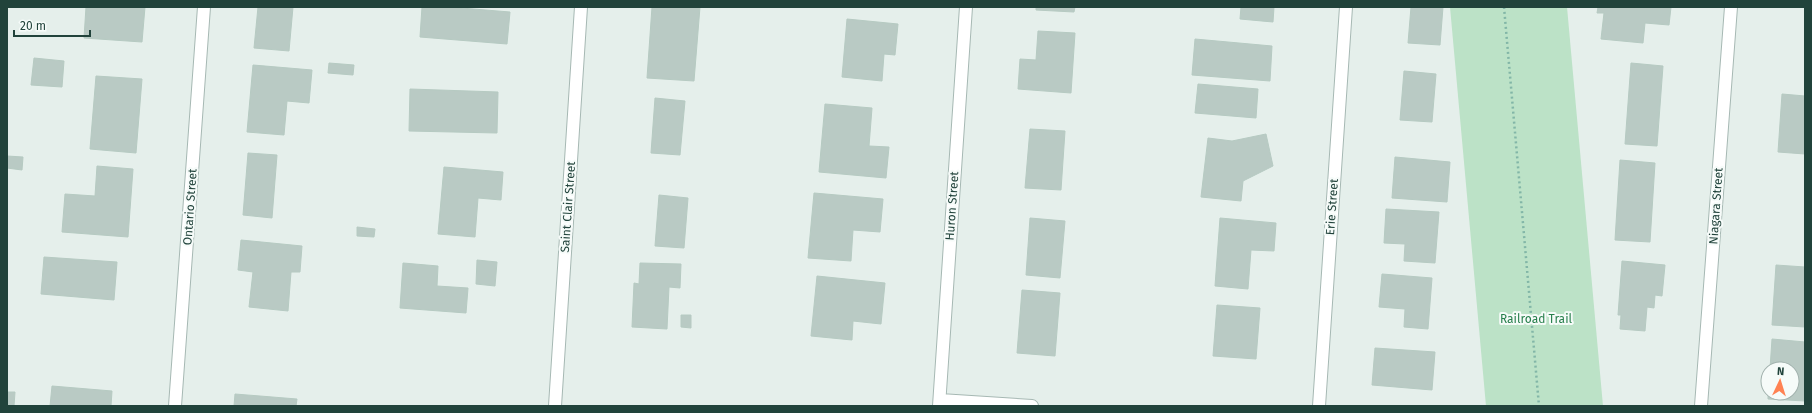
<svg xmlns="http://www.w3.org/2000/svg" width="1812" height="413" viewBox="0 0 1812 413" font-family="'Fira Sans',sans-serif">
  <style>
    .green { fill: #bce2c7 }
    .building { fill: #b9cac4; stroke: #b6cac2 }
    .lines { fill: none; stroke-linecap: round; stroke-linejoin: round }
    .minor-casing { stroke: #a6b8b3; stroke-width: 14 }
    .path { stroke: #82b6a7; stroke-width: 2.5; stroke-dasharray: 2 3; stroke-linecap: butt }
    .minor { stroke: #fff; stroke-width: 12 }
    .labels { text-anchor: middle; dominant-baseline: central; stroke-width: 4; stroke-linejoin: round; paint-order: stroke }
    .street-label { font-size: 12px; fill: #21433b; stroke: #f6fbf9 }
    .park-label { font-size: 12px; fill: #277f4c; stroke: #f6fbf9 }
  </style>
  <rect width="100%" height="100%" fill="#e5efeb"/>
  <!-- green -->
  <path class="green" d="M1450 7H1567L1603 406H1486Z"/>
  <!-- building -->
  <path class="building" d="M86 7H145L142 42 84 38Z
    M258 7H293L289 51 254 48Z
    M422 7H449L510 12 507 44 420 37Z
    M652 7H700L694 81 647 78Z
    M1036 7H1075L1074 12 1036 10Z
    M1241 7H1274L1273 22 1240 19Z
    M1411 7H1443L1440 45 1408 43Z
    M1598 7H1671L1669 25 1645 23 1643 43 1601 39 1604 13H1597Z
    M847 19 898 24 895 55 884 54 882 81 842 77Z
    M1038 31 1075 33 1071 93 1018 89 1020 59 1036 60Z
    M1195 39 1272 46 1270 81 1192 75Z
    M34 58 64 61 62 87 31 85Z
    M329 63 354 65 353 75 328 73Z
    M1631 63 1663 66 1657 146 1625 144Z
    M253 65 312 70 309 103 287 101 284 135 247 132Z
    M1404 71 1436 74 1432 122 1400 120Z
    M96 76 142 79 136 153 90 149Z
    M1198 84 1258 89 1256 118 1195 113Z
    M410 89 498 92 497 133 409 131Z
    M1782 94 1805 96V154L1778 152Z
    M655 98 685 101 680 155 651 153Z
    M825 104 872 108 869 146 889 147 886 178 819 172Z
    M1030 129 1065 131 1061 190 1025 188Z
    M1266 134 1273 166 1243 181 1241 201 1201 197 1208 138 1232 141Z
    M248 153 277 155 272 218 243 215Z
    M7 156 23 157 22 170 7 168Z
    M1395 157 1450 162 1447 202 1392 198Z
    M1620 160 1655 163 1650 242 1615 240Z
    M97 166 133 169 128 237 62 232 65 194 95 196Z
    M444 167 503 172 501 200 478 198 475 237 438 234Z
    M814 193 883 199 880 232 853 230 851 261 808 258Z
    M659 195 688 198 684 248 655 246Z
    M1386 209 1439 212 1435 263 1404 261 1405 244 1384 243Z
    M1030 218 1065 221 1060 278 1026 275Z
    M1220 218 1276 223 1274 251 1251 250 1248 289 1215 286Z
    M357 227 375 229 374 237 357 236Z
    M241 240 302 246 300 272H291L288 311 249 307 253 272 238 270Z
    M44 257 117 262 114 300 41 294Z
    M477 260 497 262 495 286 476 284Z
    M1622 261 1665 265 1662 296 1655 295 1654 308 1647 307 1645 331 1620 329 1621 315H1618Z
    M403 263 438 266 437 286 468 288 466 313 400 308Z
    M640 263 681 264 680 288 669 287 667 329 632 327 634 283 639 284Z
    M1776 265 1805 267V327L1772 325Z
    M1382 274 1432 278 1428 329 1404 327 1405 309 1379 307Z
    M817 276 885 283 881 324 853 321 852 340 811 336Z
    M1022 290 1060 293 1055 356 1017 353Z
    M1217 305 1260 308 1256 359 1213 356Z
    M681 315H691V328L681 327Z
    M1772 339 1805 342V401L1768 399V393H1792V369H1770Z
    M1375 348 1435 352 1432 390 1372 385Z
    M52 386 112 391 111 406H50Z
    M7 392H15L14 406H7Z
    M235 394 297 399 296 406H234Z"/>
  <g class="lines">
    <defs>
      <path id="minor" d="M940 400 1032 406
        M175 406 204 7
        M555 406 581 7
        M939 406 966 7
        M1319 406 1346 7
        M1701 406 1731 7"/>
    </defs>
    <!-- minor casing -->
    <use href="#minor" class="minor-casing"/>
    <!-- path -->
    <path class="path" d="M1504 7 1539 406"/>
    <!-- minor -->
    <use href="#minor" class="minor"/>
  </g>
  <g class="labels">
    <!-- street labels -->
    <g class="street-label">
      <text transform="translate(952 206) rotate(-86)">Huron Street</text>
      <text transform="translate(1716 206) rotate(-86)">Niagara Street</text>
      <text transform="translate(190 207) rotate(-86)">Ontario Street</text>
      <text transform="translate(568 207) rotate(-86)">Saint Clair Street</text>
      <text transform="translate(1332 207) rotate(-86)">Erie Street</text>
    </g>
    <!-- park labels -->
    <g class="park-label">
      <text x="1536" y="319">Railroad Trail</text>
    </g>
  </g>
  <!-- border -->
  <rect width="1812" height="413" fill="none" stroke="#21433b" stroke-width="16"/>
  <!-- north arrow -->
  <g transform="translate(1780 381) rotate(4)"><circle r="19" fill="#f6fbf9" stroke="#a1b1ad"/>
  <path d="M0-3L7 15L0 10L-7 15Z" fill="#ff8253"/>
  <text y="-6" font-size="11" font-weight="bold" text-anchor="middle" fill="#21433b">N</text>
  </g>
  <!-- scale -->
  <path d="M14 30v6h76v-6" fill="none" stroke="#21433b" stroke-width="2"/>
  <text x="20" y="30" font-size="12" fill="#21433b" stroke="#f6fbf9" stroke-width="3" paint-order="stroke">20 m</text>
</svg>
